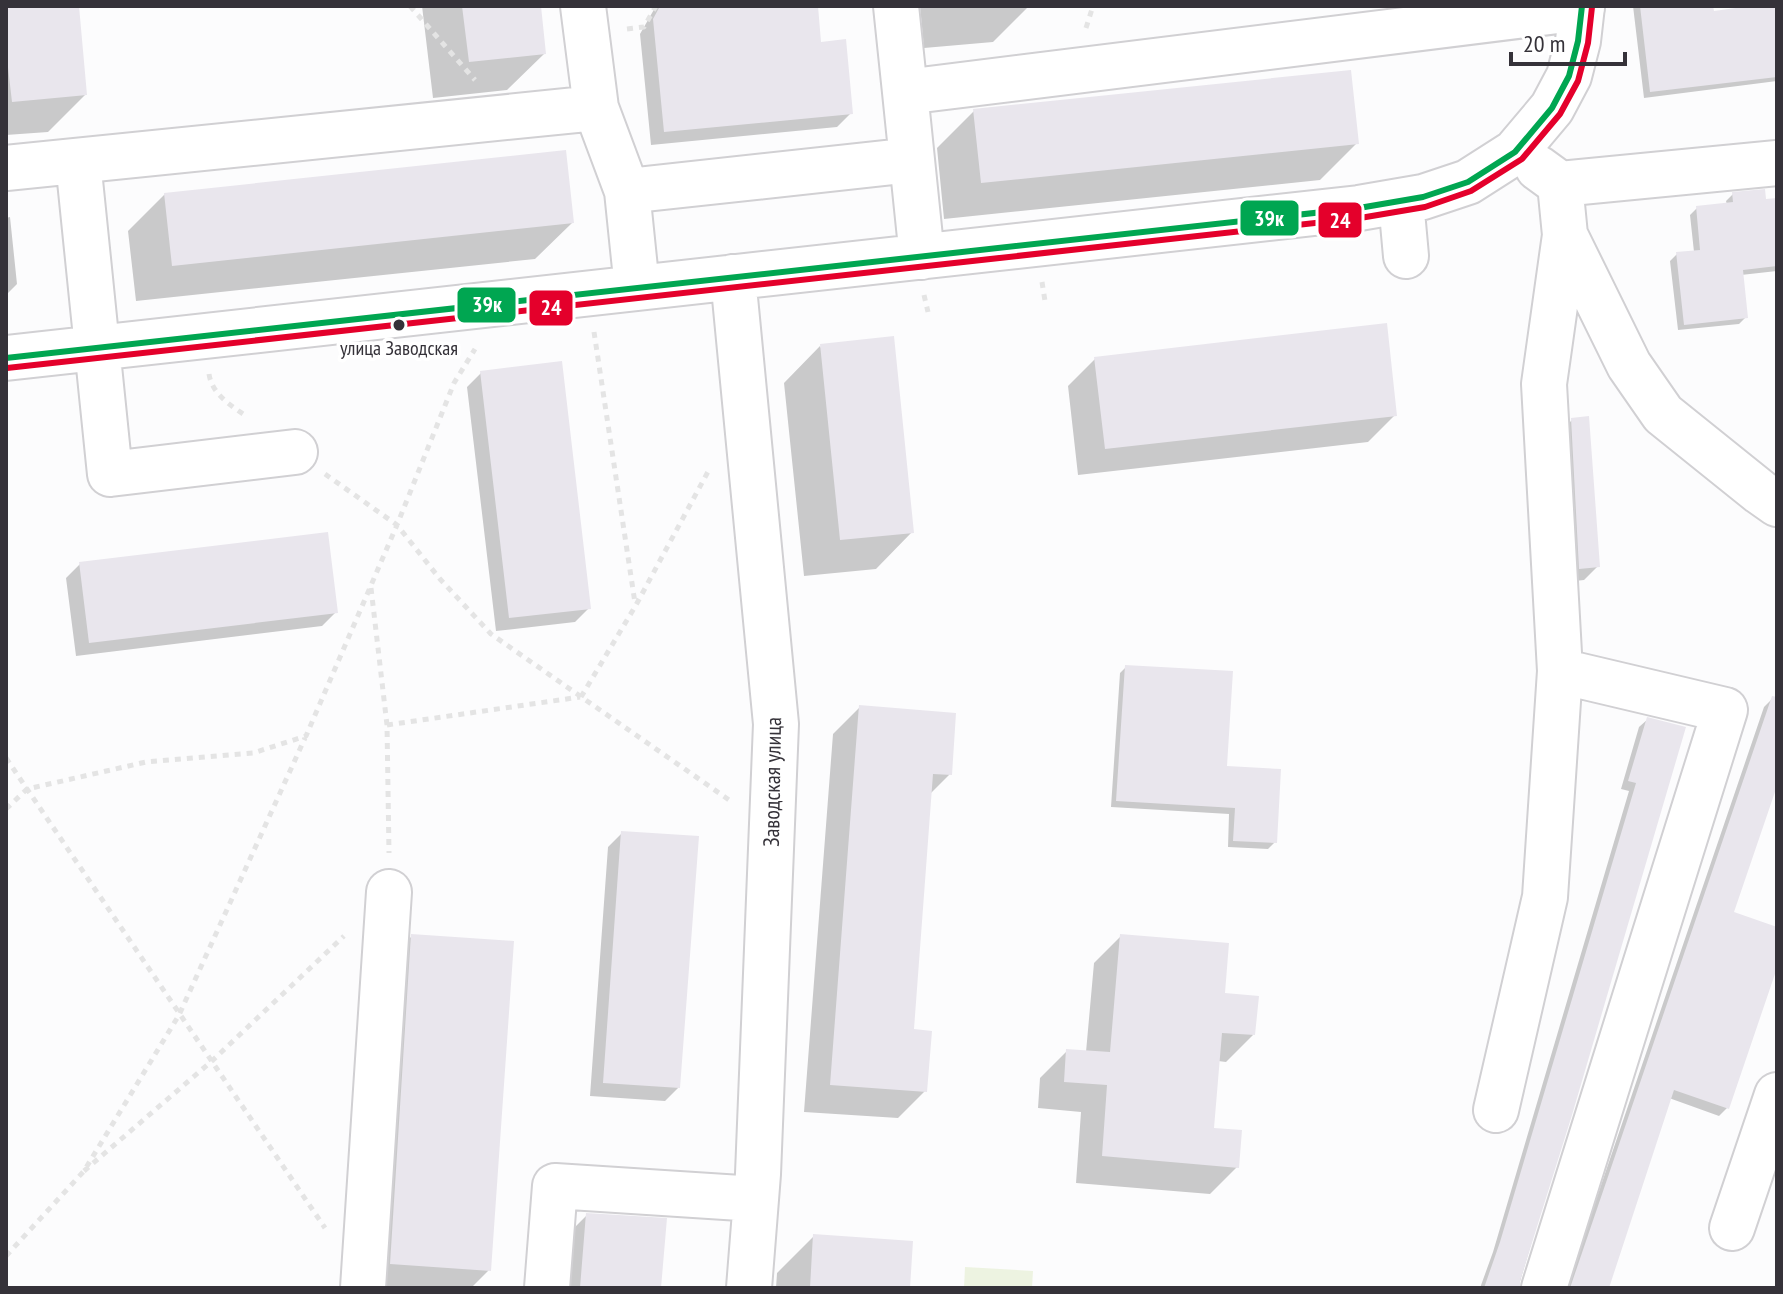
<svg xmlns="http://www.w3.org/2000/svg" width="1783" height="1294" viewBox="0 0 1783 1294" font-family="'PT Sans Narrow',sans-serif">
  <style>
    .green { fill: #edf3e1 }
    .shadow { fill: #0003 }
    .building { fill: #e9e6ed }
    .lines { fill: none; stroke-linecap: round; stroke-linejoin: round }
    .minor-casing { stroke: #d1d0d3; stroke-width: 48 }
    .path { stroke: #e4e4e4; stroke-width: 5; stroke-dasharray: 6 6; stroke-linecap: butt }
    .minor { stroke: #fff; stroke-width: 44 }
    .bus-1-casing { stroke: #fff; stroke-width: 12 }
    .bus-2-casing { stroke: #fff; stroke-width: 12 }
    .bus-1 { stroke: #00a651; stroke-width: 6 }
    .bus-2 { stroke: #e4002b; stroke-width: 6 }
    .bus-dot { fill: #353239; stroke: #fff; stroke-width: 3 }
    .labels { text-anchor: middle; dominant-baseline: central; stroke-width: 7; stroke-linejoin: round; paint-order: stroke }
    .bus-label { font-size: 20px; fill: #353239; stroke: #fff }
    .street-label { font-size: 22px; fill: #353239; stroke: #fff }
    .line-badge { stroke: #fff; stroke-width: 3 }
    .badge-label { font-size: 22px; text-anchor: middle; font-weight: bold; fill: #fff }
  </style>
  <rect width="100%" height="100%" fill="#fcfcfd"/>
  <!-- green -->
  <path class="green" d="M965 1267 1033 1271 1032 1288H964Z"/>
  <!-- shadow -->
  <path class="shadow" d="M6 6H77L85 95 48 132 6 135Z
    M422 6H539L544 54 507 90 433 98Z
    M656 6H816L819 44 851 113 837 127 651 145 640 34Z
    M920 6H1029L993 42 924 48Z
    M1633 6H1711L1712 13 1777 6V81L1644 98Z
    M974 111 1357 143 1320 180 944 219 937 148Z
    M165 194 572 223 535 259 136 301 128 231Z
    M1733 194 1764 201 1777 200V271L1741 275 1746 317 1739 324 1678 330 1670 261 1677 254 1694 252 1690 215 1697 208 1727 205 1726 201Z
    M10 217 17 284 6 295V218Z
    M820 346 912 532 876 569 804 576 784 383Z
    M1095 359 1395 415 1368 442 1078 475 1068 386Z
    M481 373 589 608 575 622 496 631 467 387Z
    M1572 420 1598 566 1584 580 1566 582 1558 434Z
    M80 564 336 612 322 626 76 656 66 578Z
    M1126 667 1225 768 1275 842 1268 849 1228 847 1229 814 1111 807 1120 673Z
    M1772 699 1777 700V780L1731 914 1777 929V962L1727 1108 1719 1116 1669 1098 1607 1288H1566L1764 707Z
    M860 707 950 774 929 795 912 1031 925 1091 898 1118 804 1112 833 734Z
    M1648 719 1684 728 1518 1288H1480L1493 1252 1629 791 1621 789 1639 727Z
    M622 833 679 1087 665 1101 590 1096 608 847Z
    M412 936 489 1270 471 1288H420L370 1285 391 957Z
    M1121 936 1223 995 1253 1035 1226 1062 1218 1061 1212 1130 1237 1167 1210 1194 1076 1183 1081 1112 1038 1108 1040 1078 1067 1051 1086 1052 1094 963Z
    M587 1215 659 1288H568L573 1229Z
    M814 1236 908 1288H776L777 1273Z"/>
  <!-- building -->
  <path class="building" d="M6 6H79L87 95 12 102 6 50Z
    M462 6H541L546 54 469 62Z
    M660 6H818L821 42 846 39 853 114 664 132 653 19Z
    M1640 6H1713L1714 11 1750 6H1777V77L1650 92Z
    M1351 70 1359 144 981 183 973 109Z
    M566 150 574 223 172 266 164 193Z
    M1765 189 1766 199 1777 198V266L1743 270 1748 318 1684 325 1676 252 1700 250 1696 206 1733 202 1732 192Z
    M1387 323 1397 416 1105 449 1094 357Z
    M894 336 914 533 840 540 820 344Z
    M562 361 591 609 509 618 480 371Z
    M1589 416 1600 567 1579 569 1571 418Z
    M328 532 338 613 89 643 79 562Z
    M1125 665 1233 671 1227 766 1281 769 1277 843 1233 841 1235 808 1116 801Z
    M1772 696 1777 697V786L1734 912 1777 927V968L1729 1109 1674 1090 1609 1288H1570Z
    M859 705 956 713 952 775 933 774 914 1029 932 1031 927 1092 830 1085Z
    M1647 717 1686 727 1572 1115 1520 1281V1288H1484L1500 1242 1636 783 1628 781Z
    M621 831 699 836 680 1088 603 1083Z
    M411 934 514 941 491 1271 390 1264Z
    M1120 934 1229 943 1225 993 1259 996 1255 1035 1222 1033 1214 1128 1242 1130 1239 1168 1102 1156 1107 1085 1064 1082 1066 1049 1110 1052Z
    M586 1213 667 1218 661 1288H580Z
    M813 1234 913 1241 910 1288H810Z"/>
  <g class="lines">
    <defs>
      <path id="minor" d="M583 6 596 108 627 191 637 288
        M896 6 905 92
        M78 161 110 474 295 452
        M6 168 596 108
        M1538 168 1560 184 1777 163
        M1560 184 1565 235 1629 365 1663 414 1760 492 1777 504
        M627 191 912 160
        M1401 201 1406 256
        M922 257 905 92 1582 8
        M733 277 776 724 758 1174 749 1288
        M6 358 1359 208 1423 197 1468 182 1515 152 1552 108 1569 76 1578 41 1582 6
        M1496 1110 1545 897 1560 671 1544 384 1565 235
        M1732 1228 1777 1095
        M363 1288 389 892
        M547 1288 555 1186 756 1199
        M1544 1288 1725 710 1560 671"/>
    </defs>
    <!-- minor casing -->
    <use href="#minor" class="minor-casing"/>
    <!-- path -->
    <path class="path" d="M410 6 475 80
      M1086 28 1093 6
      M627 29 644 27 656 6
      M1042 282 1045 301
      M924 295 928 312
      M594 332 635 603
      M209 374C212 394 230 405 246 416
      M325 474 397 525 440 579 491 634 732 802
      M371 588 387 725 389 853
      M581 697 636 605 710 468
      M387 725 580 697
      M6 758 325 1228
      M6 809 27 789 146 762 253 753 306 736 397 525 454 383 475 349
      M84 1171 213 1060 344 936
      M6 1256 84 1171 179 1015 305 738"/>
    <!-- minor -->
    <use href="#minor" class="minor"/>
    <defs>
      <path id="bus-1" d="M6 358 1359 208 1423 197 1468 182 1515 152 1552 108 1569 76 1578 41 1582 6"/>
      <path id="bus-2" d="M7 368 1360 218 1425 207 1471 191 1522 159 1560 114 1578 81 1588 43 1592 7"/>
    </defs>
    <!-- bus-1 casing -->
    <use href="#bus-1" class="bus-1-casing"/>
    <!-- bus-2 casing -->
    <use href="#bus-2" class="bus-2-casing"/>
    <!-- bus-1 -->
    <use href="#bus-1" class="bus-1"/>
    <!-- bus-2 -->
    <use href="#bus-2" class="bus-2"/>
  </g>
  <!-- markers -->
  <circle class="bus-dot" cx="399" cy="325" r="7"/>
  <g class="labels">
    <!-- bus labels -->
    <g class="bus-label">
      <text x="399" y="348">улица Заводская</text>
    </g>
    <!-- street labels -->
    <g class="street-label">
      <text transform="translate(772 782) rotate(-89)">Заводская улица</text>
    </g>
  </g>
  <g class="line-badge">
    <rect x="1239" y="199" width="61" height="38" rx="8" fill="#00a651"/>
    <rect x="1317" y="201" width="46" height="38" rx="8" fill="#e4002b"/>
    <rect x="456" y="286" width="61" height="38" rx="8" fill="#00a651"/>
    <rect x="528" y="289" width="46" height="38" rx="8" fill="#e4002b"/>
  </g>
  <g class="badge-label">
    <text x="1269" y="226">39к</text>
    <text x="1340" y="228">24</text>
    <text x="487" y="312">39к</text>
    <text x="551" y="315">24</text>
  </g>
  <!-- border -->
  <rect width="1783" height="1294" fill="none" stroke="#353239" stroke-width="16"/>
  <!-- scale -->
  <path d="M1511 52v12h114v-12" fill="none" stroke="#353239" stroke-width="4"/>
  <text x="1523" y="52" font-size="24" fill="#353239" stroke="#ffffff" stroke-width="6" paint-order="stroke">20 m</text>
</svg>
